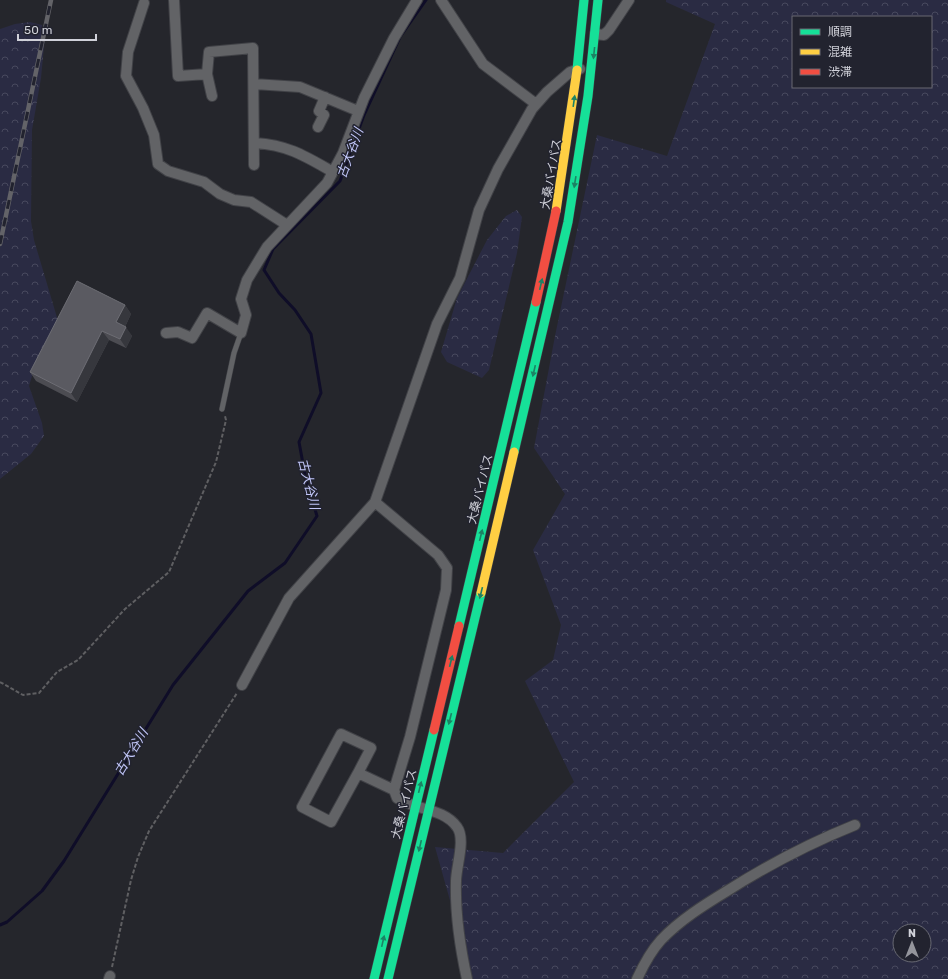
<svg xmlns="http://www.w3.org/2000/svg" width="948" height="979" viewBox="0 0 948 979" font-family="Rubik,'Noto Sans JP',sans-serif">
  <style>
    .forest { fill: url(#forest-crowns); fill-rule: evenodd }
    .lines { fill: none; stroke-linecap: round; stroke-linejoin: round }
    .stream { stroke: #0f0d28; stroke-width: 3 }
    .lane-casing { stroke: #414247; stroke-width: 6 }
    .street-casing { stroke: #414247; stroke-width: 12 }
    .fast-casing { stroke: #414247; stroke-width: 10 }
    .slow-casing { stroke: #414247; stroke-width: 10 }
    .jam-casing { stroke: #414247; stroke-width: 10 }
    .path { stroke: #5f5f62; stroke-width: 2; stroke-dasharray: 4 2; stroke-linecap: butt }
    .lane { stroke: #626366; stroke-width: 5 }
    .street { stroke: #626366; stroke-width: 10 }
    .fast { stroke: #16e098; stroke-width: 9 }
    .slow { stroke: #ffcf43; stroke-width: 9 }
    .jam { stroke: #f24e42; stroke-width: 9 }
    .rail-casing { stroke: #636368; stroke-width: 4.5 }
    .rail { stroke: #22232f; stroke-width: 3; stroke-dasharray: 9; stroke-linecap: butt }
    .wall { fill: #4c4c52 }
    .shaded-wall { fill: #36373d }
    .building { fill: #5a5a61; stroke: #6d6d74 }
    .oneway { fill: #1c8264 }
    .labels { text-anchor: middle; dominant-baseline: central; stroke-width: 3; stroke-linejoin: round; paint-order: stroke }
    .street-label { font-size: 12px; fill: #d0d1d9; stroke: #22232f }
    .water-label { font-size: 13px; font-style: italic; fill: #c1c6f8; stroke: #22232f }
  </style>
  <defs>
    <pattern id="forest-crowns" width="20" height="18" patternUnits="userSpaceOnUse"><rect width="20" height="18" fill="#2a2b43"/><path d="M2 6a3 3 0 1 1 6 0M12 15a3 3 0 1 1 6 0" fill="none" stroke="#48495e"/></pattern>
  </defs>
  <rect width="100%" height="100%" fill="#25262c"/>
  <!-- forest -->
  <path class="forest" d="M666 0H948V979H472L435 847 503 853 574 782 525 681 553 660 561 625 533 550 565 494 534 448 555 336 597 135 667 156 715 24 666 2ZM793 17H931V87H793ZM900 931H924V955H900Z
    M30 22 42 25 45 36 41 78 32 130 31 221 34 240 61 331 55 342 32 376 29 386 42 423 44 436 31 454 0 479V29L15 24Z
    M517 210 522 217 517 253 489 370 482 378 447 362 441 352 457 298 487 240 506 216Z"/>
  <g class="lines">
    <!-- stream -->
    <path class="stream" d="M0 925 7 922 42 891 64 861 173 685 248 591 285 563 317 516 306 480 299 442 321 393 311 334 295 310 279 293 264 270 273 249 340 181 364 115 400 37 426 0"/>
    <defs>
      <path id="lane" d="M222 409 234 353 241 333"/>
      <path id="street" d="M174 0 178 76 207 74
        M441 0 483 64 536 104
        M144 3 128 52 126 76 143 108 154 135 158 164 168 171 204 182 220 194 234 200 251 202 287 225
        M595 34 604 35 609 30 629 0
        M254 84 300 87 358 111
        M212 96 207 74 209 52 253 48 254 165
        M318 127 324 115 319 111 325 97
        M255 143C288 145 305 156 333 172
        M166 333 178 332 192 338 207 313 241 333 246 315 241 299 247 280 267 247 327 183 343 153 364 98 394 38 417 0
        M375 502 438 555 447 568 446 590 410 737 394 790 397 798C415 810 444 808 457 827 466 839 456 867 456 881 455 914 460 947 467 979
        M242 685 289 598 375 502 437 324 460 278 479 210 498 169 532 109 547 92 570 72 580 69
        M358 773 331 822 302 807 341 734 371 748 358 773 394 790
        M109 979 110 976
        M637 979C643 966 651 951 661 940 680 920 704 905 727 891 768 865 810 843 855 825"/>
      <path id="fast" d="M577 70 584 0
        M514 452 568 222 588 96 598 0
        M459 626 536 302
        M374 979 434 730
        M388 979 481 593"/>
      <path id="slow" d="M556 211 577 70
        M481 593 514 452"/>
      <path id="jam" d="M536 302 556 211
        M434 730 459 626"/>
    </defs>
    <!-- lane casing -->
    <use href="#lane" class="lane-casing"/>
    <!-- street casing -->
    <use href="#street" class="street-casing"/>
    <!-- fast casing -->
    <use href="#fast" class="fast-casing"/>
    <!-- slow casing -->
    <use href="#slow" class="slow-casing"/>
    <!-- jam casing -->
    <use href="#jam" class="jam-casing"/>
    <!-- path -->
    <path class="path" d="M0 682 23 695 39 693 57 672 78 660 125 609 169 572 216 462 226 420 225 416
      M112 967 131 880 138 857 149 831 237 693"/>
    <!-- lane -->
    <use href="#lane" class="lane"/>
    <!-- street -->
    <use href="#street" class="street"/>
    <!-- fast -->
    <use href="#fast" class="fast"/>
    <!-- slow -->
    <use href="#slow" class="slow"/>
    <!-- jam -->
    <use href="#jam" class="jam"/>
    <defs>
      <path id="rail" d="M0 244 51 0"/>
    </defs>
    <!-- rail casing -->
    <use href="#rail" class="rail-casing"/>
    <!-- rail -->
    <use href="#rail" class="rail"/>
  </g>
  <!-- wall -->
  <path class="wall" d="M125 305 131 314 125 327 132 336 126 348 109 340 77 402 36 381 30 372Z"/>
  <!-- shaded-wall -->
  <path class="shaded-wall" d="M125 305 131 314 123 331 116 322Z
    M126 327 132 336 126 348 120 339Z
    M102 331 109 340 77 402 71 393Z"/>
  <!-- building -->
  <path class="building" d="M77 281 125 305 116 322 126 327 120 339 102 331 71 393 30 372Z"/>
  <!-- one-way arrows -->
  <defs><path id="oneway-solid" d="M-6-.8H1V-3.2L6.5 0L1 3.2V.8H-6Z"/></defs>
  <g class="oneway">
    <use href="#oneway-solid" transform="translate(594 53) rotate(96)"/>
    <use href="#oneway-solid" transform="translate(574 101) rotate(-82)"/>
    <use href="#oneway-solid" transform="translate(575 182) rotate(99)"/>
    <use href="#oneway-solid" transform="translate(541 284) rotate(-77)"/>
    <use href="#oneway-solid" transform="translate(534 371) rotate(103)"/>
    <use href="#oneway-solid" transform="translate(481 535) rotate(-76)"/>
    <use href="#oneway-solid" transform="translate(481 593) rotate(104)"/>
    <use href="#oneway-solid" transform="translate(451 661) rotate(-76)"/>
    <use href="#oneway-solid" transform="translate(450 719) rotate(104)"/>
    <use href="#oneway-solid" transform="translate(420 787) rotate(-76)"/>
    <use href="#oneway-solid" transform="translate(420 846) rotate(103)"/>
    <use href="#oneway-solid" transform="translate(383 941) rotate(-77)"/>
  </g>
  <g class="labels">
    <!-- street labels -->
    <g class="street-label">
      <text transform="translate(551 174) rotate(-80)">大桑バイパス</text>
      <text transform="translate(480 489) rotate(-76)">大桑バイパス</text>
      <text transform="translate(404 804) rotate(-76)">大桑バイパス</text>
    </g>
    <!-- water labels -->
    <g class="water-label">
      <text transform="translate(350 153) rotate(-70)">古大谷川</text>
      <text transform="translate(309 484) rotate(76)">古大谷川</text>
      <text transform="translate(131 752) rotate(-59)">古大谷川</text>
    </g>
  </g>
  <!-- legend -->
  <rect x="792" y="16" width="140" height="72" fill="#22232f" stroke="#686973"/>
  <rect x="800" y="29" width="20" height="6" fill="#16e098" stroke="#686973"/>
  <text x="828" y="36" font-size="12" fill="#d0d1d9">順調</text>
  <rect x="800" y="49" width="20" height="6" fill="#ffcf43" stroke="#686973"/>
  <text x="828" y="56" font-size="12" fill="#d0d1d9">混雑</text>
  <rect x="800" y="69" width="20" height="6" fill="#f24e42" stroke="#686973"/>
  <text x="828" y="76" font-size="12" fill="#d0d1d9">渋滞</text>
  <!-- north arrow -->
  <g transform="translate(912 943)"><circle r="19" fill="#22232f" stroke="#686973"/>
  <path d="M0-3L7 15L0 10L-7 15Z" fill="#94959c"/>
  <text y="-6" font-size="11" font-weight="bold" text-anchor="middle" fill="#d0d1d9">N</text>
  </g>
  <!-- scale -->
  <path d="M18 34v6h78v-6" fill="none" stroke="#d0d1d9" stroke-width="2"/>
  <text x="24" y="34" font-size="12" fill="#d0d1d9" stroke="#22232f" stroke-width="3" paint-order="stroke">50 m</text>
</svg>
